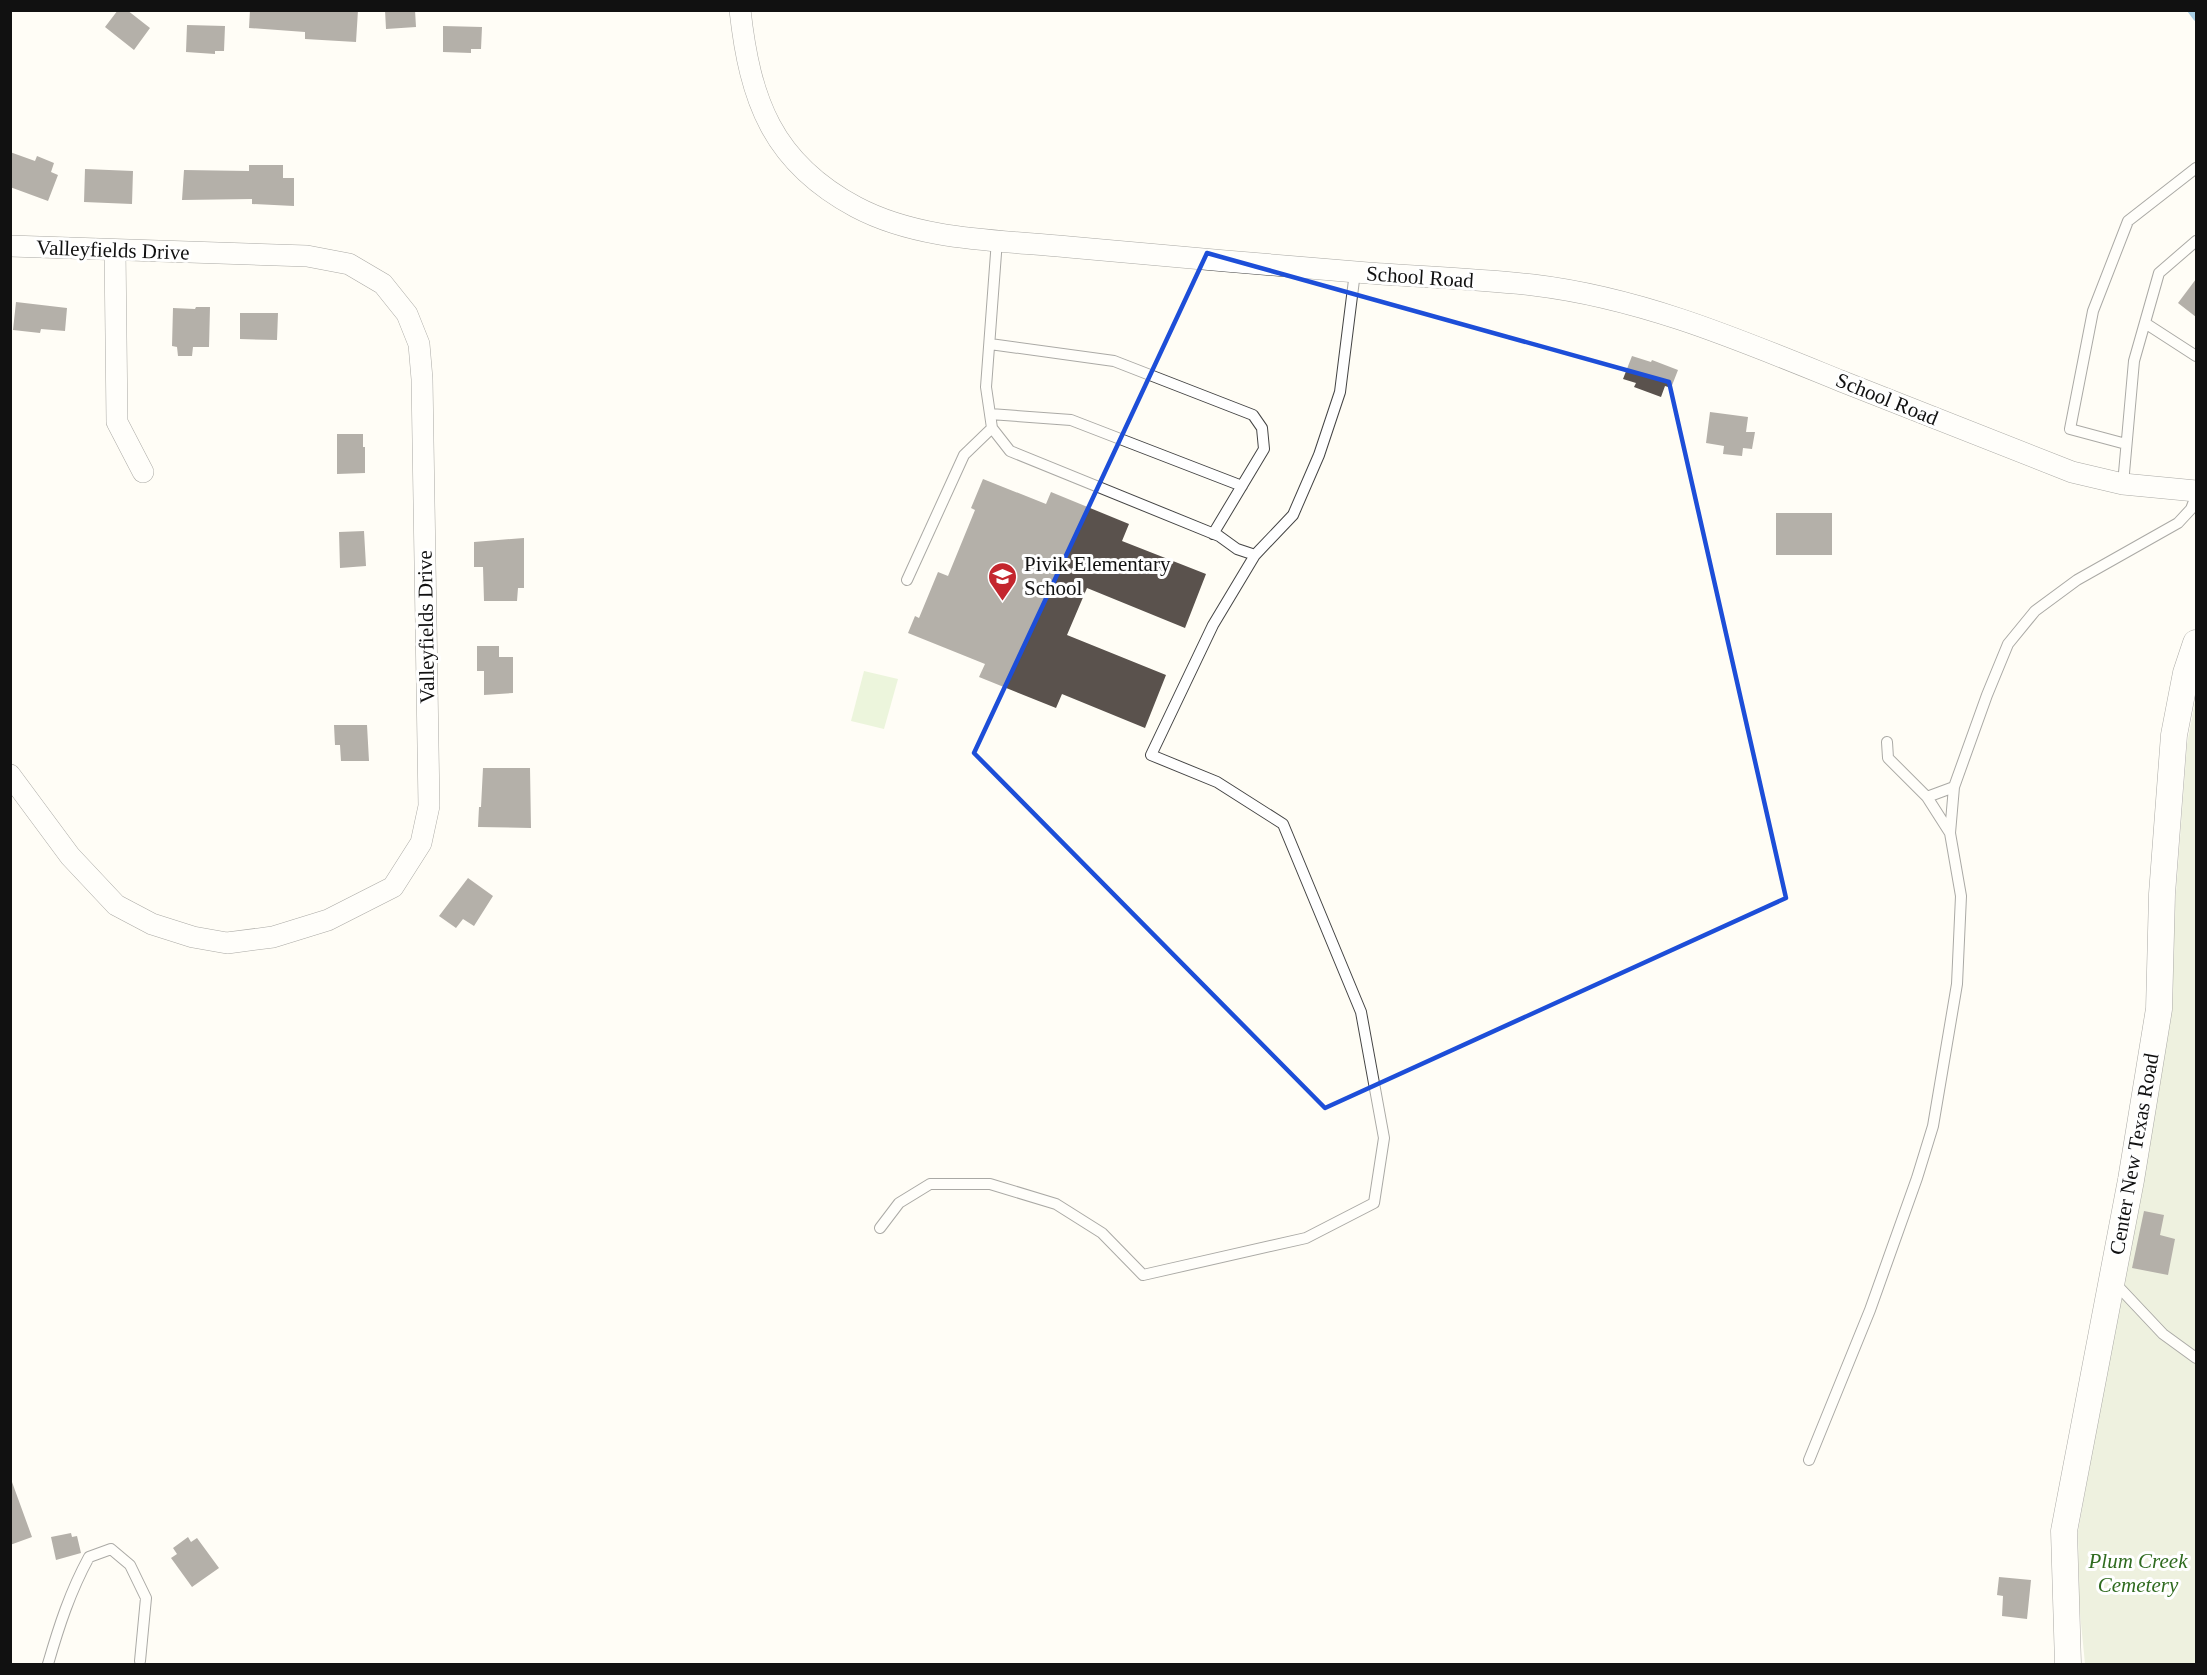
<svg xmlns="http://www.w3.org/2000/svg" width="2207" height="1675" viewBox="0 0 2207 1675" font-family="'Times New Roman',serif">
  <style>
    .green { fill: #d5ebbd }
    .cemetery { fill: #d9e3c4 }
    .lines { fill: none; stroke-linecap: round; stroke-linejoin: round }
    .stream { stroke: #3f96cf; stroke-width: 6 }
    .building { fill: #5a524d }
    .service-casing { stroke: #444; stroke-width: 12 }
    .minor-casing { stroke: #444; stroke-width: 22 }
    .tertiary-casing { stroke: #444; stroke-width: 27 }
    .service { stroke: #fff; stroke-width: 10 }
    .minor { stroke: #fff; stroke-width: 21 }
    .tertiary { stroke: #fff; stroke-width: 26 }
    .marked { fill: none; stroke: #1d4ed8; stroke-width: 4.5; stroke-linejoin: round }
    .labels { text-anchor: middle; dominant-baseline: central; stroke-width: 6; stroke-linejoin: round; paint-order: stroke }
    .street-label { font-size: 21px; fill: #111; stroke: #fff }
    .poi-label { font-size: 21px; fill: #111; stroke: #fff; text-anchor: start }
    .park-label { font-size: 21px; font-style: italic; fill: #2f6b1f; stroke: #fff }
  </style>
  <rect width="100%" height="100%" fill="#fffdf5"/>
  <!-- green -->
  <path class="green" d="M864 671 898 679 884 729 851 721Z"/>
  <!-- cemetery -->
  <path class="cemetery" d="M2196 696V1664H2085L2079 1603 2078 1531 2164 1055 2187 744Z"/>
  <g class="lines">
    <!-- stream -->
    <path class="stream" d="M2190 10 2196 18"/>
  </g>
  <!-- building -->
  <path class="building" d="M118 10H127L150 28 134 50 105 27Z
    M250 10H358L356 42 305 39V32L249 28Z
    M385 10H415L416 27 386 29Z
    M187 25 225 26 224 51H215V54L186 52Z
    M443 26 482 27 481 49H471V53L443 52Z
    M10 152 35 161 37 156 54 163 51 172 58 175 48 201 10 187Z
    M249 165H283V178H294V206L252 204V199L182 200 184 170 249 171Z
    M85 169 133 171 132 204 84 202Z
    M2196 279V317L2178 303Z
    M16 302 67 308 65 331 41 329 40 333 13 330Z
    M196 307H210L209 347H193L192 356H178L177 347 172 346 173 308 195 309Z
    M240 313H278L277 340 240 339Z
    M1632 356 1651 362 1652 360 1678 370 1671 388 1665 386 1661 397 1634 387 1636 383 1623 379Z
    M1710 412 1748 417 1746 432H1755L1752 449 1743 448 1742 456 1723 454 1724 446 1706 443Z
    M337 434H363V447H365V473L337 474Z
    M983 479 1046 504 1051 492 1129 524 1122 541 1206 574 1185 628 1087 588 1067 635 1166 675 1145 728 1062 694 1056 708 979 677 985 664 908 633 915 616 919 618 938 572 948 576 975 510 971 508Z
    M1776 513H1832V555H1776Z
    M364 531 366 566 340 568 339 532Z
    M524 538V588H518L517 601H484L483 567H474V542Z
    M477 646H499V657H513V693L484 695V671H477Z
    M334 725H367L369 761H341L340 745H335Z
    M483 768H530L531 828 478 827 479 807H481Z
    M468 878 493 896 474 926 463 919 456 928 439 916Z
    M2144 1211 2164 1215 2160 1235 2175 1239 2168 1275 2132 1268Z
    M12 1482 32 1537 10 1545V1483Z
    M71 1533 72 1537 77 1536 81 1553 56 1560 51 1537Z
    M188 1537 191 1542 197 1538 219 1568 192 1587 171 1558 177 1554 173 1548Z
    M1999 1577 2031 1580 2027 1619 2002 1616 2003 1596 1997 1595Z"/>
  <g class="lines">
    <defs>
      <path id="service" d="M997 240 986 387 992 428 1010 451 1219 536 1237 549 1255 555 1293 515 1319 455 1340 392 1355 272
        M2145 323 2196 356
        M990 344 1114 361 1253 415 1262 428 1264 449 1213 534
        M990 414 1071 420 1242 486
        M2126 444 2070 429 2093 311 2128 221 2196 168
        M2123 484 2134 361 2159 273 2196 241
        M907 580 964 455 992 428
        M1887 742 1888 758 1927 797
        M1950 833 1927 797 1954 787
        M880 1228 899 1203 930 1184H990L1056 1204 1102 1233 1143 1275 1306 1238 1374 1203 1384 1138 1361 1012 1283 824 1217 782 1151 755 1213 625 1255 555
        M2114 1282 2163 1334 2196 1358
        M1809 1460 1870 1310 1917 1178 1933 1126 1957 984 1961 896 1950 833 1954 787 1987 695 2008 644 2035 611 2077 580 2178 523 2191 509 2196 496
        M48 1664C59 1626 70 1592 89 1557L111 1549 130 1565 146 1598 140 1661"/>
      <path id="minor" d="M740 10C750 100 772 162 856 207 920 241 999 240 1069 247 1169 256 1268 265 1368 273 1423 277 1479 279 1533 285 1642 298 1740 340 1841 381 1918 412 1995 442 2072 472L2123 484 2196 491
        M10 246 307 256 349 264 383 284 407 314 419 344 422 379 429 806 421 843 393 887 328 920 273 937 227 943 193 937 152 924 116 905 70 856 10 775
        M115 250 117 422 143 472"/>
      <path id="tertiary" d="M2068 1664 2064 1531 2131 1180 2159 1009 2162 894 2174 735 2186 673 2196 643"/>
    </defs>
    <!-- service casing -->
    <use href="#service" class="service-casing"/>
    <!-- minor casing -->
    <use href="#minor" class="minor-casing"/>
    <!-- tertiary casing -->
    <use href="#tertiary" class="tertiary-casing"/>
    <!-- service -->
    <use href="#service" class="service"/>
    <!-- minor -->
    <use href="#minor" class="minor"/>
    <!-- tertiary -->
    <use href="#tertiary" class="tertiary"/>
  </g>
  <!-- marked area -->
  <path d="M0 0H2207V1675H0ZM1207 253 1669 382 1786 898 1325 1108 974 753Z" fill="#fffdf5" fill-opacity=".55" fill-rule="evenodd"/>
  <path class="marked" d="M1207 253 1669 382 1786 898 1325 1108 974 753Z"/>
  <!-- icons -->
  <defs>
    <symbol id="school-pin" viewBox="-11 -11 22 30"><path d="M0 17L-7.5 6A9.5 9.5 0 1 1 7.5 6Z" fill="#c4262e" stroke="#fff"/><path d="M0-5L7-2L0 1L-7-2ZM-4 1L0 2.5L4 1V4Q0 6-4 4Z" fill="#fff"/></symbol>
  </defs>
  <g fill-rule="evenodd">
    <use href="#school-pin" x="986" y="560" width="33" height="45"/>
  </g>
  <g class="labels">
    <!-- street labels -->
    <g class="street-label">
      <text transform="translate(113 250) rotate(2)">Valleyfields Drive</text>
      <text transform="translate(1420 277) rotate(4)">School Road</text>
      <text transform="translate(1887 399) rotate(22)">School Road</text>
      <text transform="translate(426 627) rotate(-91)">Valleyfields Drive</text>
      <text transform="translate(2134 1154) rotate(-80)">Center New Texas Road</text>
    </g>
    <!-- poi labels -->
    <g class="poi-label">
      <text x="1024" y="564">Pivik Elementary<tspan x="1024" dy="24">School</tspan></text>
    </g>
    <!-- park labels -->
    <g class="park-label">
      <text x="2138" y="1561">Plum Creek<tspan x="2138" dy="24">Cemetery</tspan></text>
    </g>
  </g>
  <!-- border -->
  <rect width="2207" height="1675" fill="none" stroke="#111111" stroke-width="24"/>
</svg>
